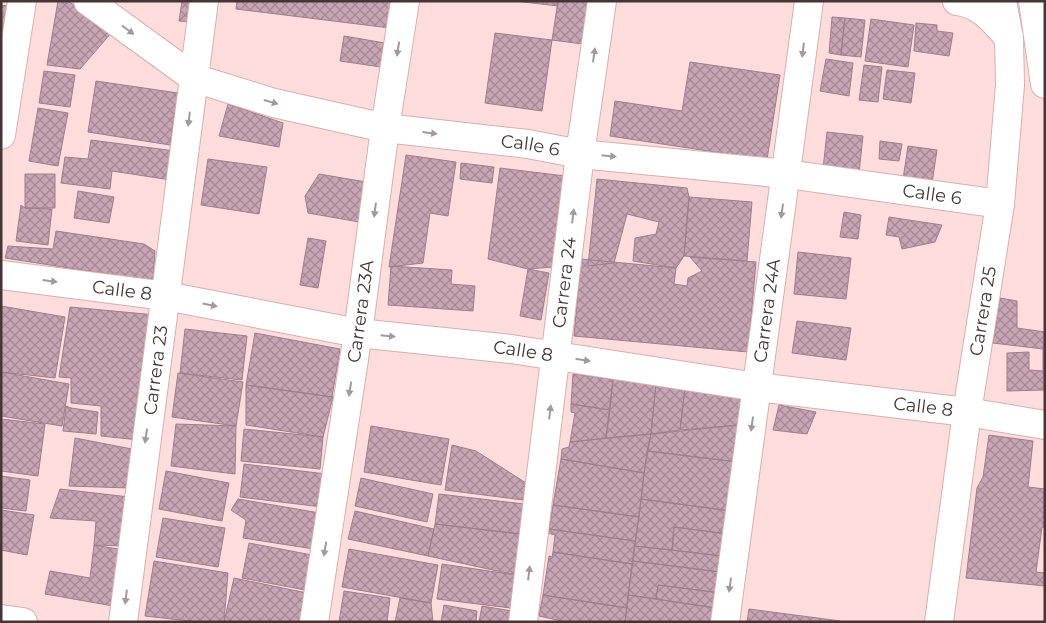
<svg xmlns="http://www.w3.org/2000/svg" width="1046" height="623" viewBox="0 0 1046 623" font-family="Montserrat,sans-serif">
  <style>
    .building { fill: url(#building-cross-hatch); stroke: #9f7d8d }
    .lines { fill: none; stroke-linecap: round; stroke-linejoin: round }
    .street-casing { stroke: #d7afae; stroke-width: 30 }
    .secondary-casing { stroke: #d7afae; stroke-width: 30 }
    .street { stroke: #fff; stroke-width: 28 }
    .secondary { stroke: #fff; stroke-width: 28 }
    .oneway { fill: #a29a9a }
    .labels { text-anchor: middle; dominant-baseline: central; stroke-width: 4; stroke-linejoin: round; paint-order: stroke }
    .street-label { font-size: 18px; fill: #453534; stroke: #fff }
  </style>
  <defs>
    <pattern id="building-cross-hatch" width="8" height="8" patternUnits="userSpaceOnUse" patternTransform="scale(1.25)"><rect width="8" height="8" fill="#c8a5b5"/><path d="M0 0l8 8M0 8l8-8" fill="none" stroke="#a48794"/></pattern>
  </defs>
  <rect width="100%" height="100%" fill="#ffdddc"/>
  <!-- building -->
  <path class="building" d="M58 1H68L112 32 80 69 47 65Z
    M182 1H196L193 22 179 21Z
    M237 1H393L390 28 236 9Z
    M515 1H558V6Z
    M558 1H590L583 44 552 40Z
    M1 5 13 7 1 46Z
    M832 17 845 18 841 55 829 53Z
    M845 18 865 20 861 57 841 55Z
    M871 19 914 25 908 67 865 61Z
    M916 23 937 25V31L953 33 949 56 914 51Z
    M495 33 552 40 542 111 485 103Z
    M344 36 385 43 381 67 340 61Z
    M826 59 853 63 849 96 820 91Z
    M690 62 780 75 767 160 610 136 615 101 682 111Z
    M864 65 882 67 878 102 859 100Z
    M887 70 915 73 911 103 883 99Z
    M44 71 75 75 70 107 39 103Z
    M96 81 178 93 170 145 88 132Z
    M228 104 283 123 279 147 219 136Z
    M38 108 68 113 58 166 29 161Z
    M827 132 863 136 859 173 823 169Z
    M91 140 175 151 171 180 112 171 110 189 61 183 65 157 88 159Z
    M880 141 902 144 899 161 879 159Z
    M908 146 937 150 931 190 902 186Z
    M406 155 456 162 448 216 430 213 423 263 389 267Z
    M208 159 267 167 259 214 201 205Z
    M461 163 494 167 492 183 460 179Z
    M500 168 565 176 553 267 528 269 488 259Z
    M25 174H55V208H25Z
    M319 174 372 183 365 223 308 213 305 196Z
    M597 179 687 188 689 197 684 256 676 268 633 261 635 238 656 234 659 222 627 214 614 263 588 266Z
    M78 191 114 197 109 223 74 218Z
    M689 197 752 202 747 261 684 256Z
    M21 205 25 208 52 209 48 245 16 241Z
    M844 212 861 215 858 239 840 237Z
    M889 217 942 225 935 242 902 249 899 237 886 235Z
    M56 231 144 244 155 251 153 281 5 258 8 246 53 249Z
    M308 238 326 241 318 288 300 285Z
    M798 252 851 258 846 299 794 294Z
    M690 257 756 262 748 352 574 336 581 259 676 268 674 284 687 286 688 278 702 271Z
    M391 266 452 270 451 284 475 286 473 311 388 305Z
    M528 269 549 273 541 320 520 316Z
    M1000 298 1017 301V328L1045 332V390L1007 391V353L1029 352V370L1043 371V349L993 343Z
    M1 306 65 317 55 378 1 372Z
    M70 307 156 315 139 440 101 436V406L71 403V378L59 377Z
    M797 321 851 328 846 360 792 353Z
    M185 329 247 336 242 380 180 373Z
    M255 333 340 349 332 397 246 385Z
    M1 372 69 384 62 426 1 416Z
    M178 373 243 382 236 426 172 417Z
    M573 374 613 379 610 410 571 404Z
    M613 379 656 384 651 434 606 438Z
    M656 384 685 388 680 430 651 434Z
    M246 385 333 397 323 437 246 425Z
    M685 388 744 397 739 425 680 430Z
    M571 404 610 410 606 438 570 442 575 413 571 412Z
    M779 405 816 412 807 434 773 430Z
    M66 406 71 408 98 412 96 434 63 431Z
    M1 419 45 424 38 476 1 471Z
    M176 424 236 426 235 474 171 466Z
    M739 425 738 462 647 451 651 434Z
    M371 426 449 439 441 485 364 472Z
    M244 429 323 437 320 469 241 461Z
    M651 434 644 473 561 459 562 449 569 447 570 442Z
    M989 435 1033 441 1028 487 1045 489V527H1042L1036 572 1045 573V586L966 578 977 488 983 477Z
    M75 438 132 449 130 488 69 486Z
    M452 445 476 451 526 483 523 500 445 490Z
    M647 451 738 462 731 511 641 499Z
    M561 459 644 473 639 517 553 505Z
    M244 464 326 474 322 507 240 497Z
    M166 471 229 483 222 521 159 509Z
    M1 476 30 480 26 511 1 508Z
    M361 478 433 494 427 522 355 506Z
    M60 489 129 497 125 546 94 545 96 521 50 518Z
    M439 494 524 504 520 534 435 524Z
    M238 499 320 513 314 549 243 538 246 520 231 510Z
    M641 499 731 511 728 534 674 527 672 550 635 546Z
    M553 505 639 517 635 541 549 529Z
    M1 510 34 515 27 555 1 550Z
    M355 511 434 529 428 556 348 539Z
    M163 518 225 528 218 567 156 557Z
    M435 524 520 534 516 575 428 556Z
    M674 527 728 534 722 556 672 550Z
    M549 529 635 541 632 564 553 552 555 535 548 533Z
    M249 543 312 555 305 590 242 578Z
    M94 545 124 550 119 607 45 594 50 571 90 578Z
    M635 546 722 556 720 572 633 561Z
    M349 549 438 565 431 603 342 587Z
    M553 552 632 564 627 608 543 595 549 556 552 557Z
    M154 561 228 573 224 622H198L145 616Z
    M633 561 720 572 721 593 658 585 656 599 628 595Z
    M442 564 516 575 511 608 437 599Z
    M234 578 307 593 301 622H224Z
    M658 585 721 593 716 608 656 599Z
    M344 591 390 598 387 622H339Z
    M543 595 627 608 625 622H566L539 616Z
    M628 595 716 608 714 622H625Z
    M400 598 431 603 433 622H395Z
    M444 605 477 611 476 622H441Z
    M482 606 512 611 510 622H479Z
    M749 609 840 621 747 622Z"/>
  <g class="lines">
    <defs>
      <g id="street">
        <path id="s1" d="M88 1 194 78 274 103 385 128 528 144 580 154 787 174 1000 204"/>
        <path d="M957 1C980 3 995 22 1009 38"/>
        <path d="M1 135 22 1"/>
        <path d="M1 619 23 622"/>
        <path id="s2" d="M123 622 204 1"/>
        <path id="s3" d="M725 622 809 1"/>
        <path id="s4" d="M939 622 967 412 1000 204 1010 85 1009 38 1002 1"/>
      </g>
      <g id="secondary">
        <path d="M1033 1 1045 84"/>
        <path id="s5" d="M1 275 166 296 358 333 511 349 757 387 967 412 1045 425"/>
        <path id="s6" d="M314 622 358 333 385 128 405 1"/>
        <path id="s7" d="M523 622 580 154 602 1"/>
      </g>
    </defs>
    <!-- street casing -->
    <use href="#street" class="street-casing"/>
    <!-- secondary casing -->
    <use href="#secondary" class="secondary-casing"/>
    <!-- street -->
    <use href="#street" class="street"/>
    <!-- secondary -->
    <use href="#secondary" class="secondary"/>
  </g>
  <!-- one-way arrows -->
  <defs><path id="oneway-solid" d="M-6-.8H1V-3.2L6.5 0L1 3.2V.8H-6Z" transform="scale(1.25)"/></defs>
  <g class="oneway">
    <use href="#oneway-solid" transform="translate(128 30) rotate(36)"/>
    <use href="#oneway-solid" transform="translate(398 49) rotate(99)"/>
    <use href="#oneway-solid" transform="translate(803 50) rotate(97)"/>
    <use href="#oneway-solid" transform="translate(594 55) rotate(-82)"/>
    <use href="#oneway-solid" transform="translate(271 102) rotate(16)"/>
    <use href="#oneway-solid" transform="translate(189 119) rotate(97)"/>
    <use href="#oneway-solid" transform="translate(430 133) rotate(7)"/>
    <use href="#oneway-solid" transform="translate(609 156) rotate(6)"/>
    <use href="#oneway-solid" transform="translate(375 210) rotate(97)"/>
    <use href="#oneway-solid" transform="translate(782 211) rotate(98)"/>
    <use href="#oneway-solid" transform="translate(573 216) rotate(-83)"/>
    <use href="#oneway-solid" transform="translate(50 281) rotate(7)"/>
    <use href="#oneway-solid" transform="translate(210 305) rotate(11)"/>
    <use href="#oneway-solid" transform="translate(388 336) rotate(6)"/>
    <use href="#oneway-solid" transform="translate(583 360) rotate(9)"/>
    <use href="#oneway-solid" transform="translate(350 389) rotate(99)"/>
    <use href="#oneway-solid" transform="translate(550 412) rotate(-83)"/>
    <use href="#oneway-solid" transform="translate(752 424) rotate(98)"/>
    <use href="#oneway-solid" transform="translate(146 436) rotate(98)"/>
    <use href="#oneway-solid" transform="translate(325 549) rotate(99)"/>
    <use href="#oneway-solid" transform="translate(529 573) rotate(-83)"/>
    <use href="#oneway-solid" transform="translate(730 585) rotate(98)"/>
    <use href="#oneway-solid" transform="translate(126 597) rotate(97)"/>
  </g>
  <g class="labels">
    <!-- street labels -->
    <g class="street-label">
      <text stroke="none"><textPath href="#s1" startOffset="475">Calle 6</textPath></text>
      <text stroke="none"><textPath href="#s1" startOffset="880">Calle 6</textPath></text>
      <text stroke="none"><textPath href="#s7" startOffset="342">Carrera 24</textPath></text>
      <text stroke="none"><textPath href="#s5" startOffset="122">Calle 8</textPath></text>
      <text stroke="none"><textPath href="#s6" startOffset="314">Carrera 23A</textPath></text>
      <text stroke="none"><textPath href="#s3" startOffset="314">Carrera 24A</textPath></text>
      <text stroke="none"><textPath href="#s4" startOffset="314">Carrera 25</textPath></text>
      <text stroke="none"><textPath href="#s5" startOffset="528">Calle 8</textPath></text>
      <text stroke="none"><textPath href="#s2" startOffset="254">Carrera 23</textPath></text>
      <text stroke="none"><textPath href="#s5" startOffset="932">Calle 8</textPath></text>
    </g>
  </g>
  <!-- border -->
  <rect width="1046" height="623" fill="none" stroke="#453534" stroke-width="5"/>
</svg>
